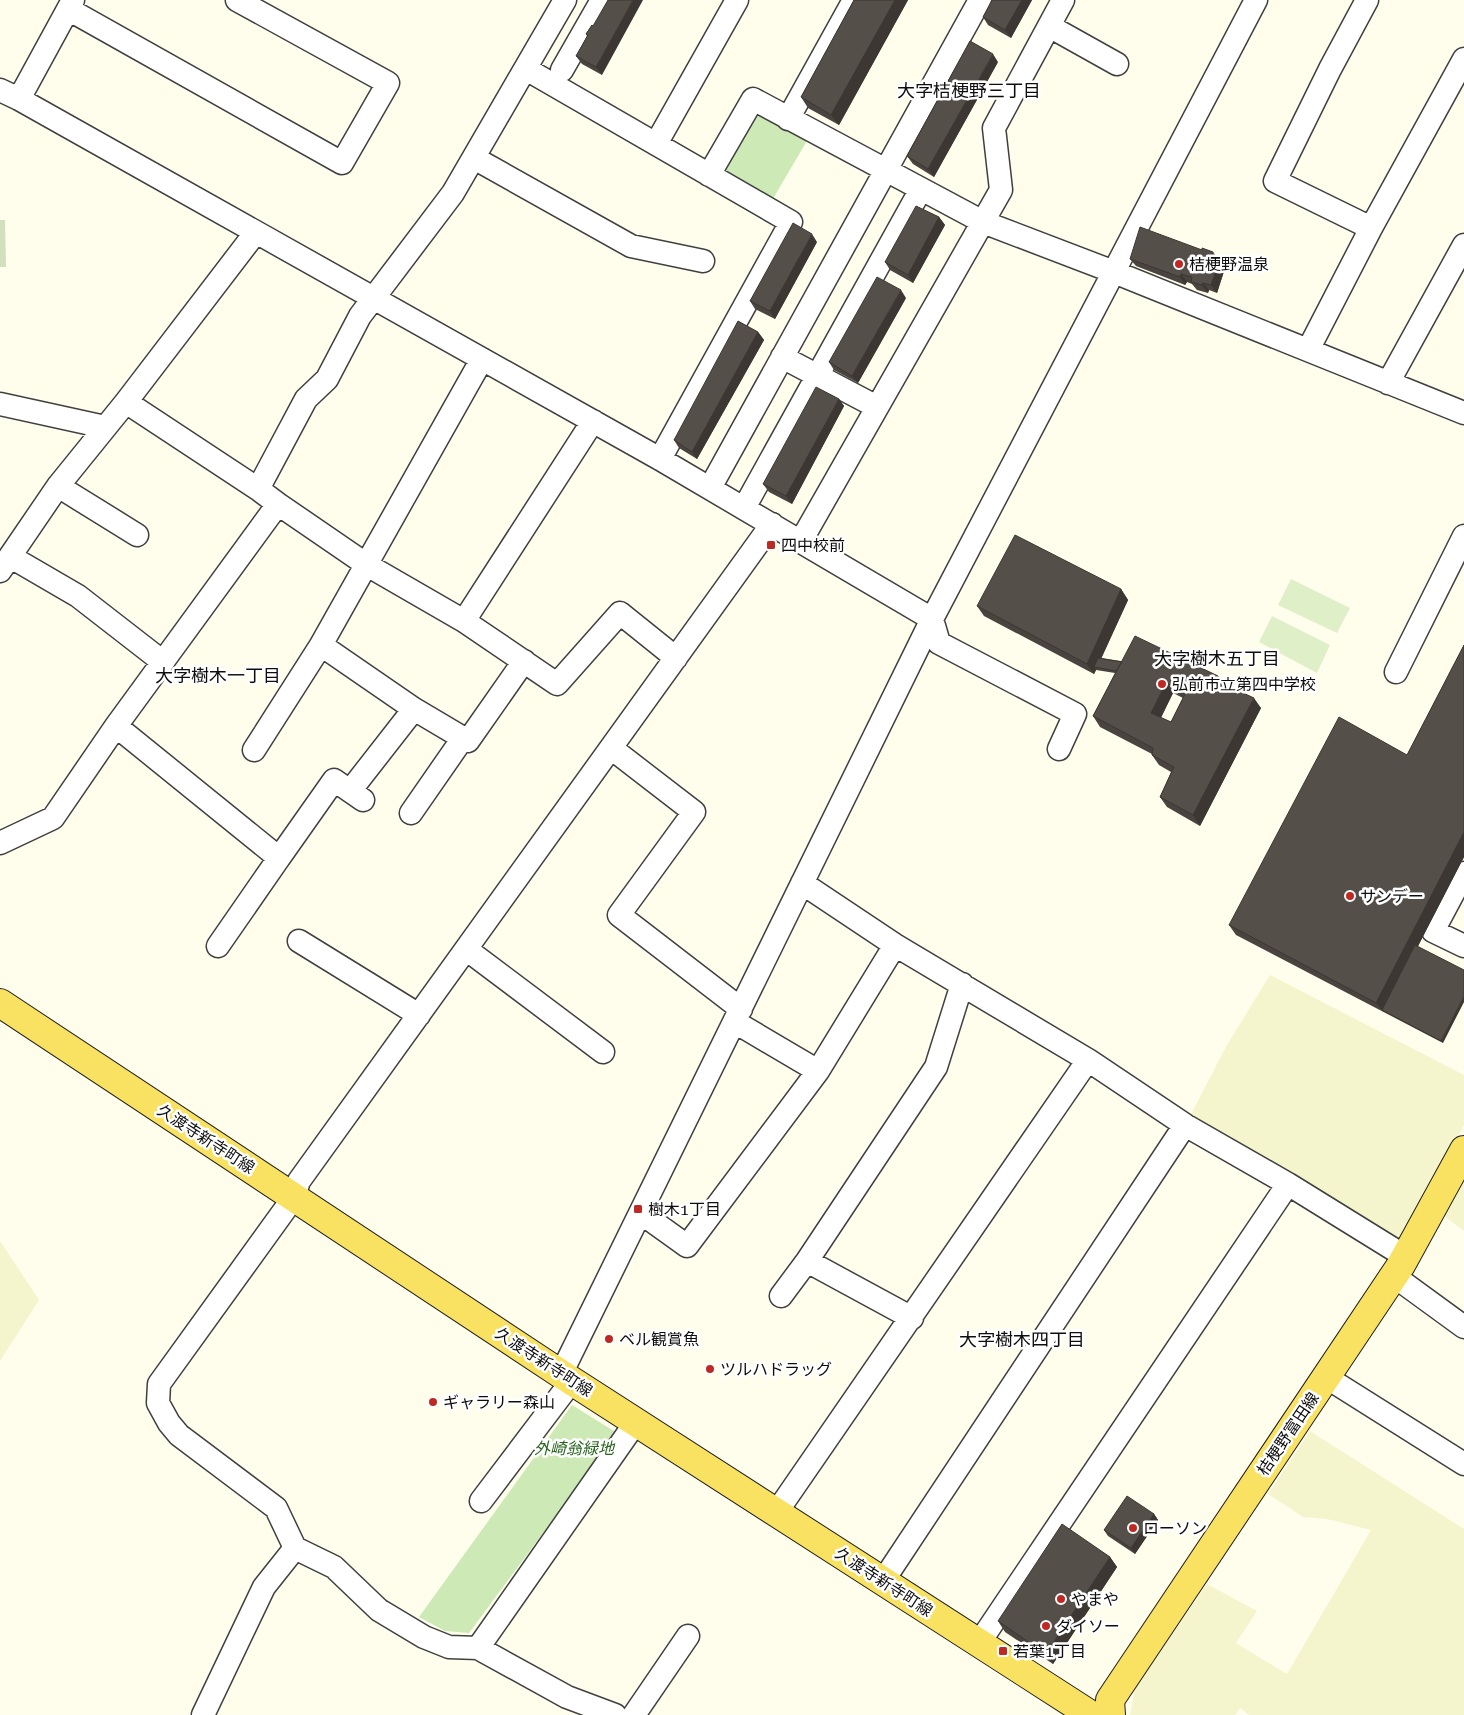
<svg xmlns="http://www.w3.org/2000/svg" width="1464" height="1715" viewBox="0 0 1464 1715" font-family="'Roboto Serif','Noto Sans JP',serif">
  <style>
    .farmland { fill: #f5f5cd }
    .green { fill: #cce9b6 }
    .cemetery { fill: #d2e0be }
    .pitch { fill: #dff0c8 }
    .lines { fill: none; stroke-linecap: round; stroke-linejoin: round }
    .minor-casing { stroke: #404040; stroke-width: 25 }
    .major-casing { stroke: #1e1e1e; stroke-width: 30 }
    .minor { stroke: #fff; stroke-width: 22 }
    .major { stroke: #f9e162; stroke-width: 28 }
    .wall { fill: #49443f; fill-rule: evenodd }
    .shaded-wall { fill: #3c3733 }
    .building { fill: #554f49; stroke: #3c3733; fill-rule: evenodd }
    .poi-dot { fill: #be2924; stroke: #fff; stroke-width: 2 }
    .labels { text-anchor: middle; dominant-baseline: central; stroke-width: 5; stroke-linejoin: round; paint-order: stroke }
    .poi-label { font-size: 16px; fill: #0d0d0d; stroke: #fff; text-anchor: start }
    .street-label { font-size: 16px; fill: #0d0d0d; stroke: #fff }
    .park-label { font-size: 16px; font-style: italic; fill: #26651d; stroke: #fff }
    .neighbourhood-label { font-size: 18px; fill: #0d0d0d; stroke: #fff }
  </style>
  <rect width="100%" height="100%" fill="#fffdec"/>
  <!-- farmland -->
  <path class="farmland" d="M1270 975 1464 1075V1125L1414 1221 1398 1243 1189 1118 1227 1045Z
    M1464 1178V1231L1444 1216Z
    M0 1241 39 1300 0 1361Z
    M1310 1431 1464 1529V1715H1249L1240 1708 1235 1715H1130L1135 1688 1207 1584 1257 1611 1236 1643 1287 1674 1371 1530 1327 1519 1303 1517 1268 1494Z"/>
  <!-- green -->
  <path class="green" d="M756 109 808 139 771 202 720 174Z
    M572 1405 617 1433 469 1633 445 1631 419 1617Z"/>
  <!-- cemetery -->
  <path class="cemetery" d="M0 220H5L6 267H0Z"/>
  <!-- pitch -->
  <path class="pitch" d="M1291 579 1350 608 1337 633 1278 605Z
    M1272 616 1330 645 1317 673 1259 642Z"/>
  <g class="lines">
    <defs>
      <path id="minor" d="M1367 0 1330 69 1275 181 1371 228
        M68 9 342 163 388 83 237 0
        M1049 26 1117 64
        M526 69 791 222 660 459
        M562 70 602 0
        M0 90 19 99 660 459 932 619 939 643 1075 714 1059 749
        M19 99 73 0
        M788 119 854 0
        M656 144 737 0
        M474 158 631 246 703 261
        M709 175 753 99 983 222 1114 272 1464 413
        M1308 350 1371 228 1464 59
        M782 357 877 407
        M482 359 321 645 414 709 468 741 524 661
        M1388 383 1464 245
        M0 404 105 427
        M58 486 137 535
        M710 488 980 0
        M258 489 306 399 327 379 360 316 453 193 565 0
        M278 504 367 565 464 621 557 684 620 613 676 658
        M744 508 921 189
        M801 541 1001 190 994 128 1063 0
        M11 557 78 596 163 662
        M0 571 58 486 126 402 256 232
        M464 621 593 421
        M1396 672 1464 536
        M116 726 279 858 334 780 363 800
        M611 748 694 812 619 915 741 1009
        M254 750 321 645
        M350 791 414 709
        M411 813 463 738
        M0 843 53 818 116 726 278 504 258 489 126 402
        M1464 873 1433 931 1464 946
        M802 883 895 945 1088 1060 1185 1125 1288 1184 1406 1257
        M299 941 419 1015
        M218 946 279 858
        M466 949 603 1052
        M735 1022 818 1071 895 945
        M641 1213 687 1246 818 1071
        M807 1261 912 1318
        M1394 1276 1464 1327
        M781 1296 807 1261 936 1067 962 984
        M561 1374 932 619 1256 0
        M1326 1377 1464 1464
        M481 1501 565 1390 571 1380
        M776 1513 1088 1060
        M883 1581 1185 1125
        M979 1643 1288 1184
        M478 1648 636 1422
        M203 1715 264 1587 295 1548
        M615 1715 567 1697 478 1648 449 1647 424 1637 379 1610 334 1567 295 1548 276 1508 179 1435 169 1423 158 1403 159 1384 294 1197 299 1181 772 524
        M634 1715 688 1636"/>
      <path id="major" d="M0 1003 561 1374 1091 1715
        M1111 1715 1110 1700 1401 1265 1464 1150"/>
    </defs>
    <!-- minor casing -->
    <use href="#minor" class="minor-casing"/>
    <!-- major casing -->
    <use href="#major" class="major-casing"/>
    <!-- minor -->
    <use href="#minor" class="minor"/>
    <!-- major -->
    <use href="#major" class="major"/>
  </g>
  <!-- wall -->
  <path class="wall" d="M854 0H908L839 125 808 108 801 97Z
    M992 0H1032L1011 38 988 25 983 17Z
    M592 25 602 75 582 64 576 56 587 36 586 34Z
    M998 62 934 177 913 164 907 156Z
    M939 217 945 225 913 283 890 270 885 262Z
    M817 242 775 319 755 309 750 301Z
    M1202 250 1213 252 1216 256 1226 265 1217 293 1209 290 1208 293 1197 290 1192 284 1187 282 1185 285 1136 266 1130 259Z
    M906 298 858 383 834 370 829 362Z
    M758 332 764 340 697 459 679 448 674 440Z
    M839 399 844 406 792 504 769 492 763 484Z
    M1121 589 1128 600 1101 658 1218 676 1225 685 1261 708 1200 826 1167 807 1160 797 1171 772 1159 765 1152 755V754L1100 727 1093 716 1115 673 1096 670 1094 674 984 616 977 606ZM1173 693 1183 698 1171 722 1161 718Z
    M1464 645V857L1418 946 1443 1043 1236 935 1229 925 1407 755Z
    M1154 1514 1158 1520 1135 1554 1108 1536 1104 1530Z
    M1110 1557 1117 1567 1053 1664 1005 1632 998 1621Z"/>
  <!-- shaded-wall -->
  <path class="shaded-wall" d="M633 0H643L602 75 596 67Z
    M895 0H908L839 125 831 115Z
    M1022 0H1032L1011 38 1005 30Z
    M993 54 998 62 934 177 928 169Z
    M939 217 945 225 913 283 908 275Z
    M812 234 817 242 775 319 770 311Z
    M1221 257 1226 265 1217 293 1211 285Z
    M1181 274 1187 282 1185 285 1180 277Z
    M1203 283 1209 290 1208 293 1202 285Z
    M901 290 906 298 858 383 852 376Z
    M758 332 764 340 697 459 692 452Z
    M839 399 844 406 792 504 786 496Z
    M1121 589 1128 600 1097 668 1094 667 1096 670 1094 674 1087 664Z
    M1218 676 1226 686 1217 681Z
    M1166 683 1173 693 1158 723 1151 713Z
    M1254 698 1261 708 1200 826 1193 815Z
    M1464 832V857L1384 1012 1382 1010 1376 1003Z
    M1464 996V1002L1443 1043 1441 1041Z
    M1154 1514 1158 1520 1135 1554 1131 1548Z
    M1110 1557 1117 1567 1053 1664 1046 1654Z"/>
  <!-- building -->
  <path class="building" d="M608 0H633L596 67 576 56 588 35 586 34 592 25 593 26Z
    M854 0H895L831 115 801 97Z
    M992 0H1022L1005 30 983 17Z
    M970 41 993 54 928 169 907 156Z
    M916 206 939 217 908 275 885 262Z
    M793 223 812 234 770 311 750 301Z
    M1140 227 1202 250V248L1213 252 1212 255 1221 257 1211 285 1203 283 1202 285 1191 282 1192 277 1181 274 1180 277 1130 259Z
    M877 277 901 290 852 376 829 362Z
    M738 321 758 332 692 452 674 440Z
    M816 387 839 399 786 496 763 484Z
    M1015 535 1121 589 1087 664 977 606Z
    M1135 636 1218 676 1217 681 1254 698 1193 815 1160 797 1174 767 1152 755 1153 748 1093 716ZM1166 683 1186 692 1171 722 1151 713Z
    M1464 645V832L1376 1003 1229 925 1339 717 1407 755Z
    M1098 658 1122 662 1116 671 1094 667Z
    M1415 945 1464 970V996L1441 1041 1382 1010Z
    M1127 1496 1154 1514 1131 1548 1104 1530Z
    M1062 1524 1110 1557 1046 1654 998 1621Z"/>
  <!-- markers -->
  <g class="poi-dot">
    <circle cx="1179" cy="264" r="5"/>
    <rect x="766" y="540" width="10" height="10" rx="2.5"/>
    <circle cx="1162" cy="684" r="5"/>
    <circle cx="1350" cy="896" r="5"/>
    <rect x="633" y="1204" width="10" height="10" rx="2.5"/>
    <circle cx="609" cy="1339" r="5"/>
    <circle cx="710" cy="1369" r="5"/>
    <circle cx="433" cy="1402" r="5"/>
    <circle cx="1133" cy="1528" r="5"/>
    <circle cx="1061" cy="1599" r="5"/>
    <circle cx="1046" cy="1626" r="5"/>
    <rect x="998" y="1646" width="10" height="10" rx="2.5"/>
  </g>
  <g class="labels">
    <!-- poi labels -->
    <g class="poi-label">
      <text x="1189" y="264">桔梗野温泉</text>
      <text x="781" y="545">四中校前</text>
      <text x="1172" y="684">弘前市立第四中学校</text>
      <text x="1360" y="896">サンデー</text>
      <text x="648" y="1209">樹木1丁目</text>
      <text x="619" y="1339">ベル観賞魚</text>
      <text x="720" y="1369">ツルハドラッグ</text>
      <text x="443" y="1402">ギャラリー森山</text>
      <text x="1143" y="1528">ローソン</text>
      <text x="1071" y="1599">やまや</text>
      <text x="1056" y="1626">ダイソー</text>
      <text x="1013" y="1651">若葉1丁目</text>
    </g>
    <!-- street labels -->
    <g class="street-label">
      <text transform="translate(206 1139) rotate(33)">久渡寺新寺町線</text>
      <text transform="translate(544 1362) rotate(33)">久渡寺新寺町線</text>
      <text transform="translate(1288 1434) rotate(-56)">桔梗野富田線</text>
      <text transform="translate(884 1582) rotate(33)">久渡寺新寺町線</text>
    </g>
    <!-- park labels -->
    <g class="park-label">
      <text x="574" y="1448">外崎翁緑地</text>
    </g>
    <!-- neighbourhood labels -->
    <g class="neighbourhood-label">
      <text x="969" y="90">大字桔梗野三丁目</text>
      <text x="1217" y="658">大字樹木五丁目</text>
      <text x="218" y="675">大字樹木一丁目</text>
      <text x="1022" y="1339">大字樹木四丁目</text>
    </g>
  </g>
</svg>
